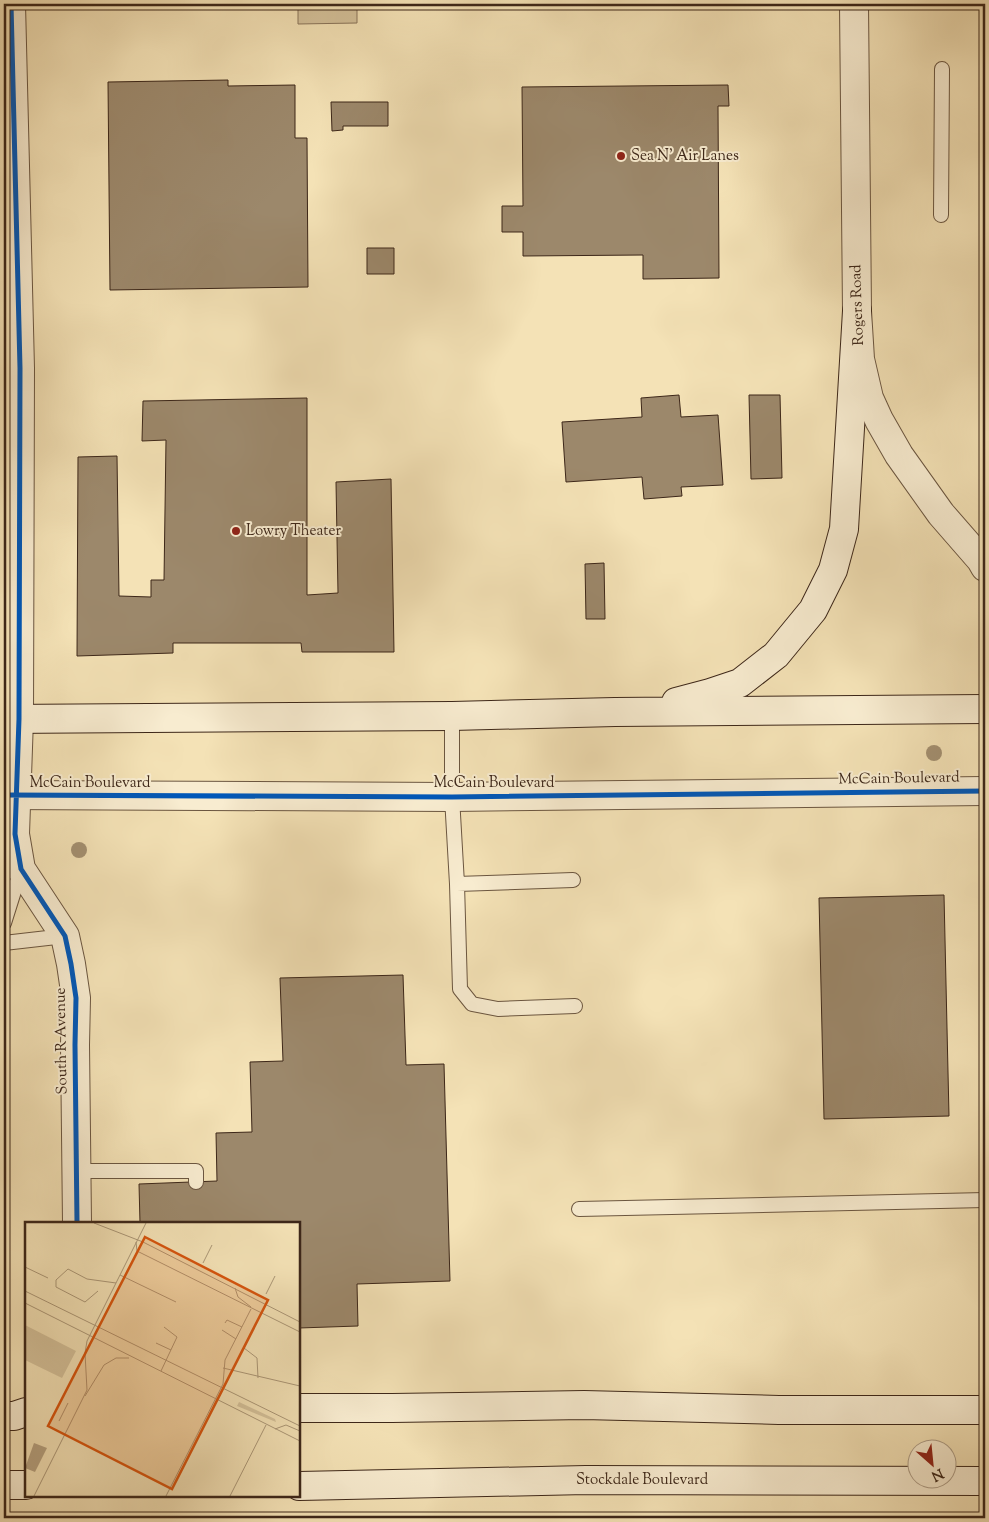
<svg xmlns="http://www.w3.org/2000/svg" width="989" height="1522" viewBox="0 0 989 1522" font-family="'Sorts Mill Goudy',serif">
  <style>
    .green { fill: #d5c29b; stroke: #89745a }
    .building { fill: #9c886b; stroke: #3d2719 }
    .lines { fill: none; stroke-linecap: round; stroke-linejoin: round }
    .service-casing { stroke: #6b5640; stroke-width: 16 }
    .minor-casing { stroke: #6b5640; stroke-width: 30 }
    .tertiary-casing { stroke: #6b5640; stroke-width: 30 }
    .secondary-casing { stroke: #3d2719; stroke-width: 30 }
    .service { stroke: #f8ecd0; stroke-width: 14 }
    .minor { stroke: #f8ecd0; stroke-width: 28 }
    .tertiary { stroke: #f8ecd0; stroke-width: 28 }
    .secondary { stroke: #f8ecd0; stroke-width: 28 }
    .cycleway-casing { stroke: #f8ecd0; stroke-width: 8 }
    .cycleway { stroke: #0057b8; stroke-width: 5 }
    .tree { fill: #a49172 }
    .poi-dot { fill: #8f2418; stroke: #f8ecd0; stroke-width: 2 }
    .labels { text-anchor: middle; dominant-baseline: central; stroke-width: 4; stroke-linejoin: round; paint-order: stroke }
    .poi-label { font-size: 15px; fill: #3d2719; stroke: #f8ecd0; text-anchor: start }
    .street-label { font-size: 15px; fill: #3d2719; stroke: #f8ecd0 }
    .inset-road { fill: none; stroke: #ab9777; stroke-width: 1 }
    .view { fill: #d7540d; fill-opacity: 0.15; stroke: #d7540d; stroke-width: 2.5 }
    .inset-edge { fill: none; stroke: #3d2719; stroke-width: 2.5 }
  </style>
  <rect width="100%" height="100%" fill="#f4e2b6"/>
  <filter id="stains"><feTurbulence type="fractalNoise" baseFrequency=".004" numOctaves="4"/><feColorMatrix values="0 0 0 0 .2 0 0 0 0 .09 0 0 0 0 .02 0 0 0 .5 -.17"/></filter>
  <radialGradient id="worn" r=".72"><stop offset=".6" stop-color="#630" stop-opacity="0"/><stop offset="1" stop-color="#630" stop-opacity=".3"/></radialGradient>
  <!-- green -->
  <path class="green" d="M298 4H357V23L298 24Z"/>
  <!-- building -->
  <path class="building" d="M228 80V86L295 85V138H307L308 287 110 290 108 82Z
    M728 85 729 106H718L719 278 643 279V255L523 256V232H502V206H523L522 87Z
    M331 102H388V126H343V130L332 131Z
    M367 248H394V274H367Z
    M679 395 681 417 718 415 723 485 681 487 682 496 644 499 642 477 566 482 562 422 642 417 641 398Z
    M749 395H780L782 478 751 479Z
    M307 398V595L338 593 336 482 391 479 394 652H302L301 643H173V653L77 656 78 457 117 456 119 596 151 597V580H164L166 440 142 441 143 401Z
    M604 563 605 619H586L585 564Z
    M944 895 949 1116 824 1119 819 898Z
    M403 975 406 1065 444 1064 450 1281 357 1284 358 1326 299 1328V1223H140L139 1184 217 1181 216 1133 252 1132 250 1062 283 1061 280 978Z"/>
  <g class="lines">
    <defs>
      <path id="service" d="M941 215 942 69
        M452 716V797L457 884 460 989 472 1004 498 1009 575 1006
        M457 884 573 880
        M4 923 21 869
        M4 943 65 936
        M76 1171H196V1182
        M579 1209 985 1200"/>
      <path id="minor" d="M11 4 20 368 19 719 15 834 21 869 65 936 71 964 76 998 75 1045 77 1223"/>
      <path id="tertiary" d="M854 4 857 311 860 359 869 398 879 420 899 455 941 514 981 560 985 567
        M4 795 452 797 985 791"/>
      <path id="secondary" d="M676 702 710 693 740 683 776 655 813 610 833 570 844 529 857 311
        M4 719 452 716 615 712 985 709
        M299 1408H392L584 1405 779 1410H985
        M4 1416H14L26 1412
        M4 1485H26
        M299 1486 586 1480 985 1481"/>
    </defs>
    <!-- service casing -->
    <use href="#service" class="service-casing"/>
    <!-- minor casing -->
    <use href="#minor" class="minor-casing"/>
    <!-- tertiary casing -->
    <use href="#tertiary" class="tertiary-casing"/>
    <!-- secondary casing -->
    <use href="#secondary" class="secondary-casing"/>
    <!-- service -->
    <use href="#service" class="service"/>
    <!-- minor -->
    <use href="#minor" class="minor"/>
    <!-- tertiary -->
    <use href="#tertiary" class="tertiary"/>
    <!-- secondary -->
    <use href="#secondary" class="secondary"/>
    <defs>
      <path id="cycleway" d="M11 4 20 368 19 719 15 834 21 869 65 936 71 964 76 998 75 1045 77 1223
        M4 795 452 797 985 791"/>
    </defs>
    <!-- cycleway casing -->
    <use href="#cycleway" class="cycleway-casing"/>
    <!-- cycleway -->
    <use href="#cycleway" class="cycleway"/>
  </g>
  <!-- trees -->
  <g class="tree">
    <circle cx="934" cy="753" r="8"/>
    <circle cx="79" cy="850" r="8"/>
  </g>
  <!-- markers -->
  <g class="poi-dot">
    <circle cx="621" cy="156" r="5"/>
    <circle cx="236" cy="531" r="5"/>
  </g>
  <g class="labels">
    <!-- poi labels -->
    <g class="poi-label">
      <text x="631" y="156">Sea N' Air Lanes</text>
      <text x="246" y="531">Lowry Theater</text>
    </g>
    <!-- street labels -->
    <g class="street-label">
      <text transform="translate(858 305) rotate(-92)">Rogers Road</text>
      <text transform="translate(899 779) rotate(-1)">McCain Boulevard</text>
      <text x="90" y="783">McCain Boulevard</text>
      <text x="494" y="783">McCain Boulevard</text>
      <text transform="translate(62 1041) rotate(-91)">South R Avenue</text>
      <text x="642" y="1480">Stockdale Boulevard</text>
    </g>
  </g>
  <!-- overview -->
  <g transform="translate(25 1222)">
    <rect width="275" height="275" fill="#f4e2b6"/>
    <path d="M0 103 51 129 37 156 0 138ZM214 180 250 197 251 200 212 184Z" fill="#d5c29b"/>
    <path d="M9 221 22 226 10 250 0 246Z" fill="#b6a281"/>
    <path class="inset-road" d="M69 1 118 20 275 100M111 20 112 29 275 110M178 41 187 23M0 45 23 56M95 53 151 80M210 66 213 75 226 85M0 69 275 204M73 69 60 80 31 65V58L43 47 62 57 91 61M241 72 250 54M0 81 275 219M200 101 202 98 217 105M197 108 211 117M131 121 146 128M219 126 232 136 233 156M198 146 275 164M136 149 152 115 139 105M60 174 79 143 91 136H104M34 199 43 181M250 207 261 203 275 209M9 274 62 168 60 131 62 119 121 1M141 274 198 162 200 138 226 87M205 274 241 203"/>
    <path class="view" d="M120 15 243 78 147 267 23 204Z"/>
    <rect width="275" height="275" class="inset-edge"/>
  </g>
  <!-- margin -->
  <rect width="989" height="1522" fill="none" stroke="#f4e2b6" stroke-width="20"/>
  <rect x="5" y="5" width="979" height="1512" fill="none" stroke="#3d2719" stroke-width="2.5"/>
  <rect x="10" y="10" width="969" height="1502" fill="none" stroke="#3d2719"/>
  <!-- north arrow -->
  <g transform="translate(932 1464) rotate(153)"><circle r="24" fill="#f8ecd0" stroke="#ad9d87"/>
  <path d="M0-4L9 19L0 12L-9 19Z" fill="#8f2418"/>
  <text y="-8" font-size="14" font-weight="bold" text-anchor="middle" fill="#3d2719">N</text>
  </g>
  <rect width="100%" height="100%" filter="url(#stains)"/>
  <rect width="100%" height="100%" fill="url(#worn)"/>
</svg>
